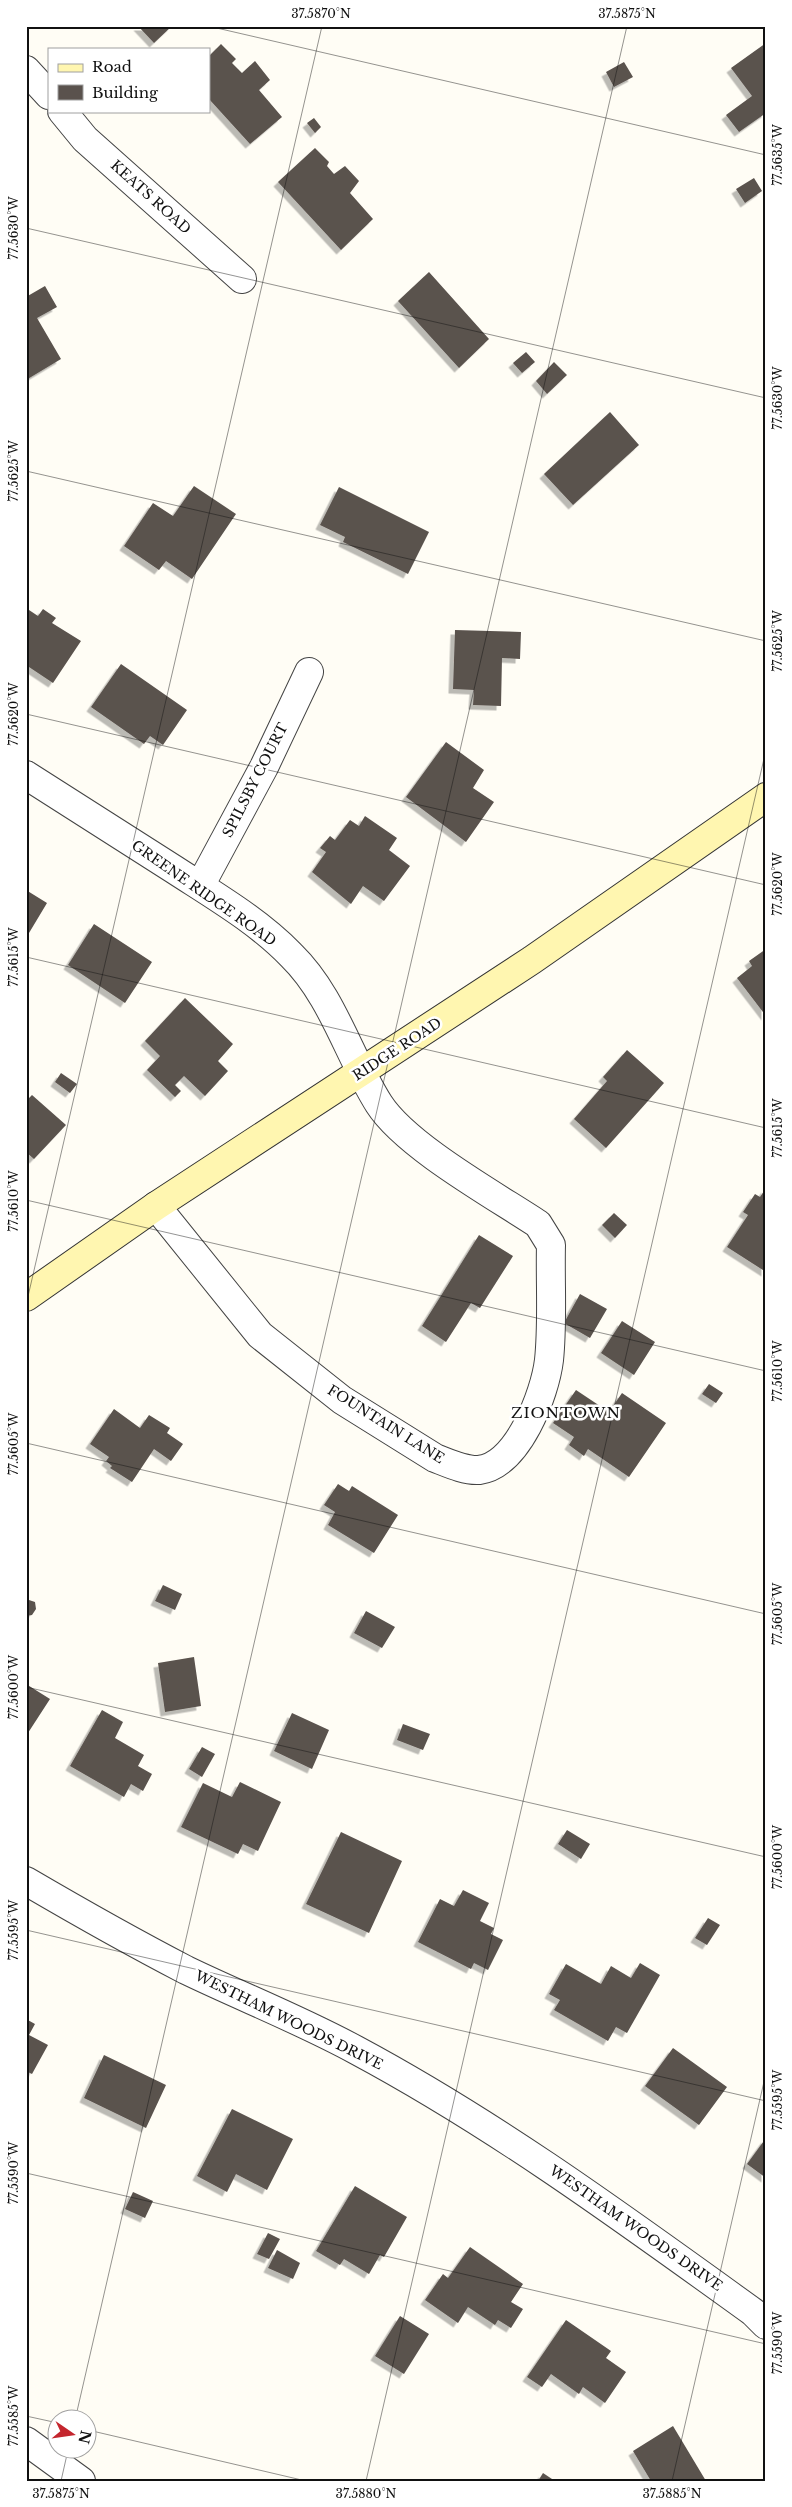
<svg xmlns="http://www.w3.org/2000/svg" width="792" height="2507" viewBox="0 0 792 2507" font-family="'Libre Baskerville',serif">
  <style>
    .building { fill: #5a524d; filter: url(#shadow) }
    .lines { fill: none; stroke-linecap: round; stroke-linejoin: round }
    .street-casing { stroke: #444; stroke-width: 30 }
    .secondary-casing { stroke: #333; stroke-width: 30 }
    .street { stroke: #fff; stroke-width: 28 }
    .secondary { stroke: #fff6b0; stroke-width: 28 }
    .ticks { fill: none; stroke: #111; stroke-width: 1; stroke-opacity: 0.45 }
    .labels { text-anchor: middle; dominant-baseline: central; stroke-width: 5; stroke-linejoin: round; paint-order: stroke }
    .street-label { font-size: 14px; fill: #111; stroke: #fff }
    .neighbourhood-label { font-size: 15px; letter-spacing: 1px; fill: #111; stroke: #fff }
    .neatline { fill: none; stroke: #111; stroke-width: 2 }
    .ticks-label { font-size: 12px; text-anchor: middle; fill: #111 }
  </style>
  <defs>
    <filter id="shadow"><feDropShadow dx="-4.5" dy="4.5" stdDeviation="0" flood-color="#0004"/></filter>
  </defs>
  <rect width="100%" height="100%" fill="#fffdf5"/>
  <!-- building -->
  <path class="building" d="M138 26H172L154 43Z
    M766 43V113L739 132 726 115 752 96 731 68Z
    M221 44 236 59 232 63 242 73 255 61 270 80 259 90 282 117 250 144 209 99V56Z
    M624 62 633 77 614 87 606 72Z
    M314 118 321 127 315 133 307 123Z
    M315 148 329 162 327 166 334 174 345 166 359 181 350 193 373 219 341 250 278 182Z
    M754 178 762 191 745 203 736 189Z
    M429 272 489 339 459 368 398 301Z
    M45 286 57 307 37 318 61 359 26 380V297Z
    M526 352 535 362 522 373 513 363Z
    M554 362 567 375 547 394 536 381Z
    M610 412 639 445 573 505 544 474Z
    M194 486 236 514 192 579 166 561 159 570 124 546 153 503 173 516Z
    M339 487 429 532 408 574 343 542 345 537 320 525Z
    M26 608 38 616 43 609 56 618 52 623 81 641 53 683 26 665Z
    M455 630 521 632 520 659 502 658 501 706 473 705 474 690 453 689Z
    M121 664 187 710 163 745 150 736 144 744 91 707Z
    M446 742 484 770 473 788 494 802 466 842 406 797Z
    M365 816 397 838 389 850 410 866 384 901 363 886 351 904 312 872 326 852 320 848 330 836 335 840 350 820 359 826Z
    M26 890 47 903 26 938Z
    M94 924 152 962 125 1003 68 965Z
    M766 949V1016L737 978 752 966 749 961Z
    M185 998 233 1044 218 1061 228 1071 205 1096 184 1076 175 1085 181 1091 175 1097 147 1070 160 1056 145 1041Z
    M627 1050 664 1083 606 1148 574 1119 607 1081 603 1077Z
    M61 1073 77 1084 70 1093 55 1082Z
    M32 1095 66 1125 34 1159 26 1152V1101Z
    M766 1188V1272L727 1247 748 1215 743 1212 755 1194 760 1197Z
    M614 1213 627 1225 615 1238 602 1225Z
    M479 1235 513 1256 480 1308 471 1303 446 1342 422 1326Z
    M580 1294 607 1309 590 1338 564 1323Z
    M622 1321 655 1342 634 1375 601 1353Z
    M709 1384 723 1393 716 1403 702 1394Z
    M576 1390 609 1412 622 1393 666 1423 629 1477 588 1449 584 1456 569 1445 574 1437 553 1423Z
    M114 1409 140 1428 149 1415 170 1428 167 1433 183 1444 171 1461 154 1449 132 1482 110 1468 112 1466 106 1461 109 1457 90 1444Z
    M338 1484 349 1491 352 1486 398 1515 374 1553 328 1525 335 1512 324 1505Z
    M163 1585 182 1594 175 1610 155 1601Z
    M26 1599 35 1602 36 1609 32 1615 26 1616Z
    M366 1611 395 1627 382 1648 354 1633Z
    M194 1657 201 1706 165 1712 158 1663Z
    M26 1684 50 1699 26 1736Z
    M102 1710 123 1722 115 1738 144 1755 138 1766 152 1774 143 1791 131 1784 124 1797 70 1766Z
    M292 1713 329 1730 312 1769 274 1751Z
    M403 1724 430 1734 423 1750 397 1740Z
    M202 1747 215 1754 202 1777 189 1769Z
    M240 1782 281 1802 258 1851 243 1844 238 1854 181 1827 203 1783 232 1797Z
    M567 1830 590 1844 581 1859 558 1844Z
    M341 1832 402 1861 369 1933 306 1904Z
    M463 1890 489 1903 480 1921 494 1928 491 1934 503 1940 488 1970 474 1963 471 1969 418 1942 440 1899 454 1906Z
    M708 1918 720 1925 707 1945 695 1938Z
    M640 1963 660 1975 627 2033 616 2027 608 2041 554 2010 560 2000 549 1994 566 1964 601 1984 611 1966 631 1978Z
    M26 2019 35 2024 29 2035 48 2045 32 2074 26 2071Z
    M673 2048 727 2087 699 2125 645 2086Z
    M104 2055 166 2085 146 2128 84 2098Z
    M232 2109 293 2139 267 2190 236 2174 227 2192 197 2176Z
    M766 2138V2178L747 2164Z
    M355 2186 407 2217 384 2257 380 2255 369 2274 344 2259 340 2265 316 2251Z
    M133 2192 153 2201 145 2218 125 2209Z
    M268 2233 280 2239 269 2259 257 2254Z
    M470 2247 523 2284 511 2302 523 2309 511 2328 498 2320 495 2325 468 2307 458 2323 425 2300 443 2274 448 2278Z
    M277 2250 300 2263 293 2279 268 2268Z
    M400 2316 429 2334 404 2374 375 2356Z
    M566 2320 611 2351 606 2358 626 2372 605 2403 583 2387 579 2394 551 2374 542 2387 527 2377Z
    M673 2426 706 2481H651L633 2451Z
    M543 2473 555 2481H538Z"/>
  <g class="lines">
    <defs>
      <path id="street" d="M26 70 49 95
        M62 111 85 139 242 279
        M26 775C76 807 126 839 175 870 215 896 258 921 291 955 333 996 348 1055 379 1104 406 1146 494 1195 538 1224L551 1245C550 1283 553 1322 549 1360 545 1394 518 1465 479 1470 465 1471 448 1463 435 1458L342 1400 260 1335 156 1206
        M200 886 264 767 309 672
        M26 1881C79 1912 132 1942 186 1970 242 1997 301 2020 356 2050 496 2125 624 2219 753 2312L766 2325
        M26 2441 81 2481"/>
      <path id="secondary" d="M26 1297 156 1206 532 960 766 797"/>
    </defs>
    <!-- street casing -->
    <use href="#street" class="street-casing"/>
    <!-- secondary casing -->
    <use href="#secondary" class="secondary-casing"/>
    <!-- street -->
    <use href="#street" class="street"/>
    <!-- secondary -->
    <use href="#secondary" class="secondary"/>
  </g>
  <!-- ticks -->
  <path class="ticks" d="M208 26 766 155M26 228 766 398M26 471 766 641M26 714 766 885M26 957 766 1128M26 1200 766 1371M26 1305 322 26M26 1443 766 1614M26 1687 766 1857M26 1930 766 2101M26 2173 766 2344M26 2416 58 2423M75 2420 627 26M88 2430 306 2481M61 2481 68 2450M366 2481 766 750M672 2481 766 2073"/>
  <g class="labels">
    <!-- street labels -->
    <g class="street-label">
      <text transform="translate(151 197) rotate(42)">KEATS ROAD</text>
      <text transform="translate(255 780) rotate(-63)">SPILSBY COURT</text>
      <text transform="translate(204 893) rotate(35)">GREENE RIDGE ROAD</text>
      <text transform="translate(397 1049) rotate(-33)">RIDGE ROAD</text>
      <text transform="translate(386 1424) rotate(32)">FOUNTAIN LANE</text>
      <text transform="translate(289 2020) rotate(26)">WESTHAM WOODS DRIVE</text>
      <text transform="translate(636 2228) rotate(35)">WESTHAM WOODS DRIVE</text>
    </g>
    <!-- neighbourhood labels -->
    <g class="neighbourhood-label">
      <text x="566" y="1412">ZIONTOWN</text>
    </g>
  </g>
  <!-- border -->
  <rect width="792" height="2507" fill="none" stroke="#ffffff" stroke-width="55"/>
  <!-- legend -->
  <rect x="48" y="48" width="162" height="65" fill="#ffffff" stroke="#a0a0a0"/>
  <rect x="58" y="64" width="25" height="8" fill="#fff6b0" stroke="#a0a0a0"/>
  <text x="92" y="72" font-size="15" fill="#111111">Road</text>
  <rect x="58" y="85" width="25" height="15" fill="#5a524d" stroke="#a0a0a0"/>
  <text x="92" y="98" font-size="15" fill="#111111">Building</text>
  <!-- north arrow -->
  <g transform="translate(72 2434) rotate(103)"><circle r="24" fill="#ffffff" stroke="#a0a0a0"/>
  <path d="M0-4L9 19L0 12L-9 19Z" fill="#c4262e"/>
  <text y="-8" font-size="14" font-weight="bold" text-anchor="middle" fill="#111111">N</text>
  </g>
  <rect x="28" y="28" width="736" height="2452" class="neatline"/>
  <g class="ticks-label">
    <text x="321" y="18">37.5870°N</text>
    <text x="627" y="18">37.5875°N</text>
    <text transform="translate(778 155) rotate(-90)" y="4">77.5635°W</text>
    <text transform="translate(14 228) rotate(-90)" y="4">77.5630°W</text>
    <text transform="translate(778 398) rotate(-90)" y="4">77.5630°W</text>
    <text transform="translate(14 471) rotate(-90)" y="4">77.5625°W</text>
    <text transform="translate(778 641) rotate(-90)" y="4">77.5625°W</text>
    <text transform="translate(14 714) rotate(-90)" y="4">77.5620°W</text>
    <text transform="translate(778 884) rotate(-90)" y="4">77.5620°W</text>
    <text transform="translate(14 957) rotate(-90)" y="4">77.5615°W</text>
    <text transform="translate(778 1128) rotate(-90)" y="4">77.5615°W</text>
    <text transform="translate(14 1201) rotate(-90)" y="4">77.5610°W</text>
    <text transform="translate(778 1371) rotate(-90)" y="4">77.5610°W</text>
    <text transform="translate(14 1444) rotate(-90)" y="4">77.5605°W</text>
    <text transform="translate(778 1614) rotate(-90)" y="4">77.5605°W</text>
    <text transform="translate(14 1687) rotate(-90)" y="4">77.5600°W</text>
    <text transform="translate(778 1857) rotate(-90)" y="4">77.5600°W</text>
    <text transform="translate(14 1930) rotate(-90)" y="4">77.5595°W</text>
    <text transform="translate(778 2100) rotate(-90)" y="4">77.5595°W</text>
    <text transform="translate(14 2173) rotate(-90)" y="4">77.5590°W</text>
    <text transform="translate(778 2343) rotate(-90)" y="4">77.5590°W</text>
    <text transform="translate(14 2416) rotate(-90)" y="4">77.5585°W</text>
    <text x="61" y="2498">37.5875°N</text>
    <text x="366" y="2498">37.5880°N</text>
    <text x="672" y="2498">37.5885°N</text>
  </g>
</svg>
